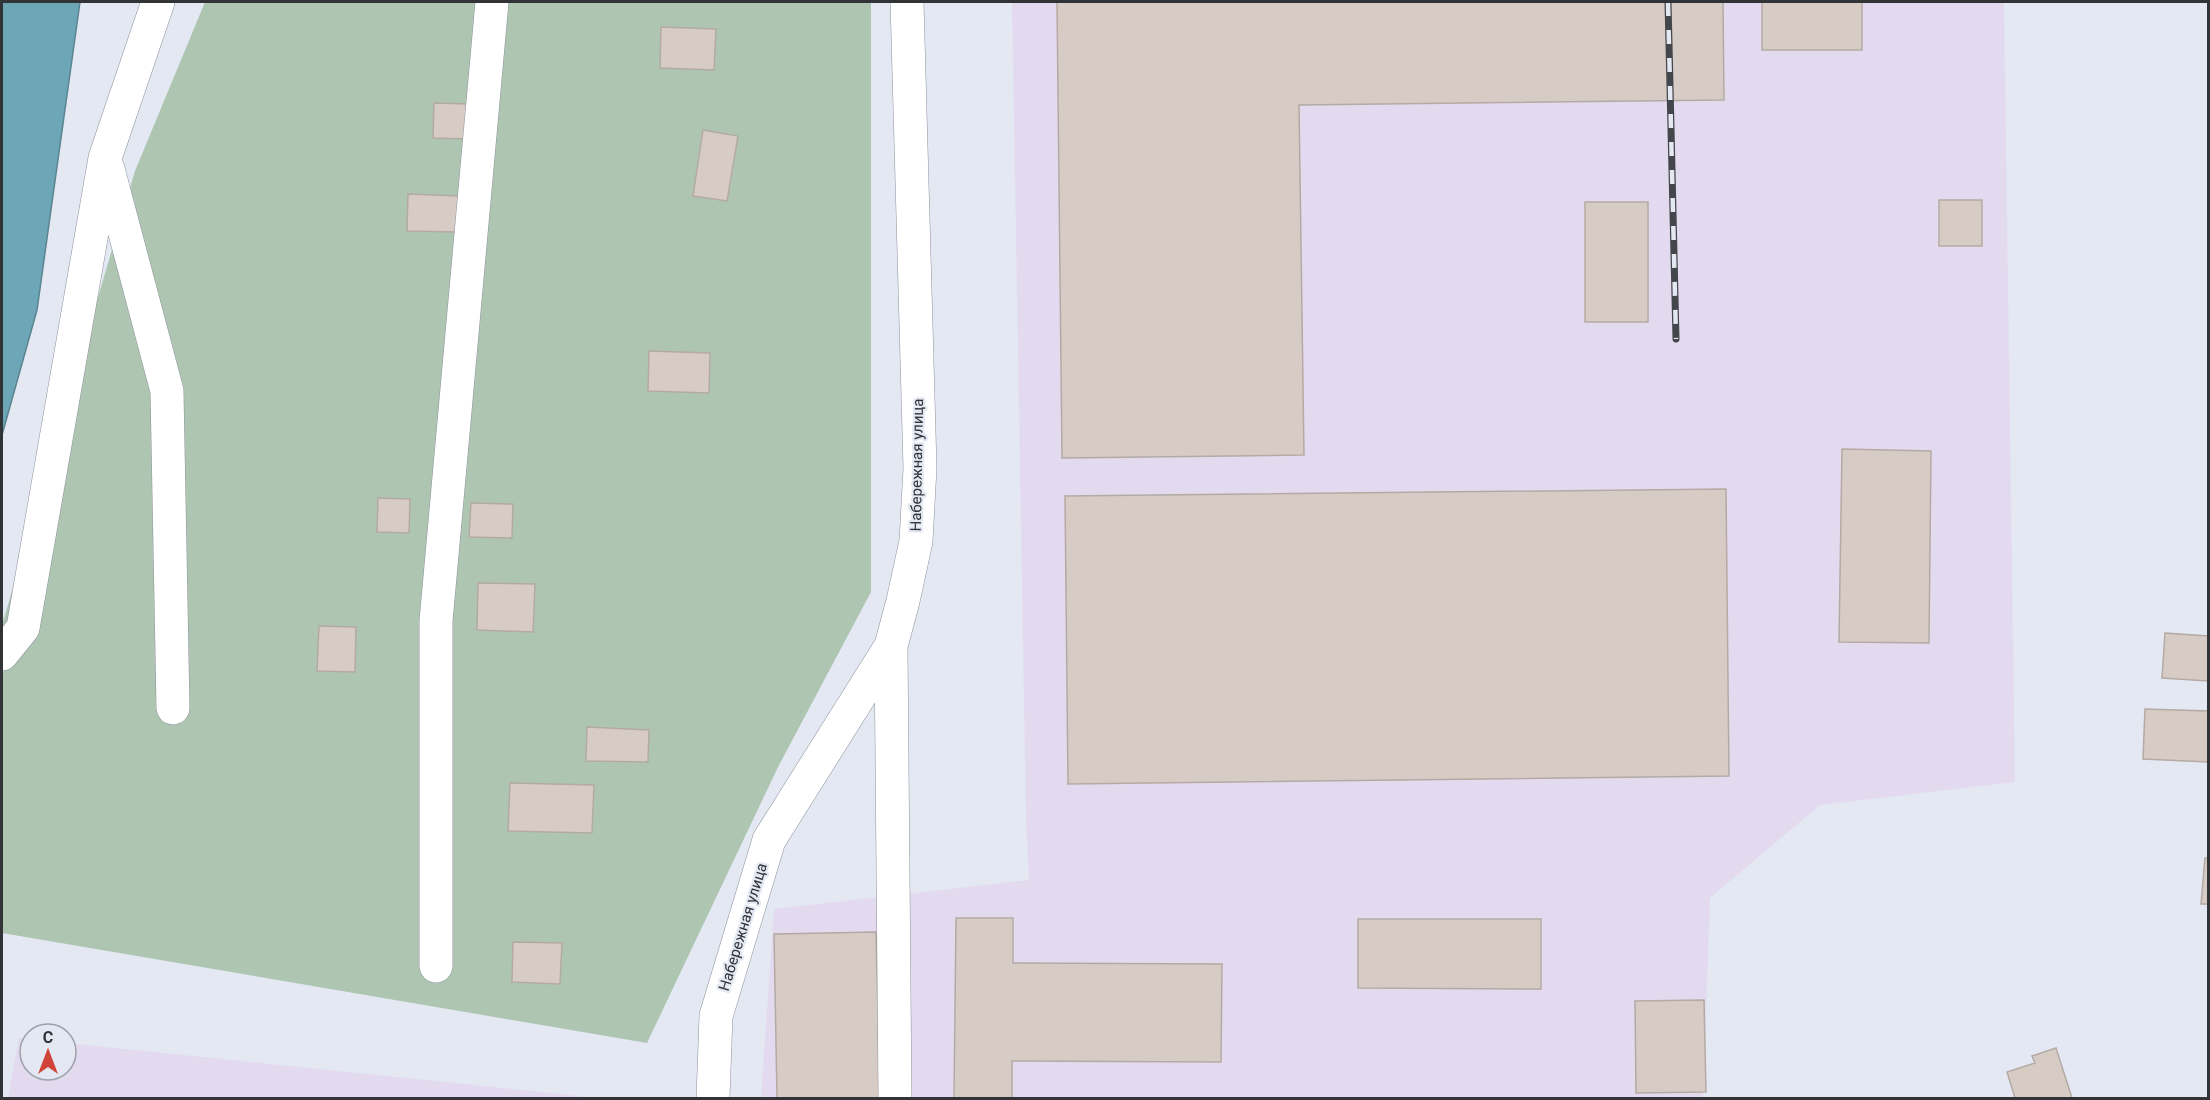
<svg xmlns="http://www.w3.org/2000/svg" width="2210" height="1100" viewBox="0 0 2210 1100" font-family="Roboto,sans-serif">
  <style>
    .industrial { fill: #e3daef }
    .green { fill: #aec6b1 }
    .water { fill: #6da6b7; stroke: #5b8491; stroke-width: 1.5 }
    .building { fill: #d7ccc5; stroke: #b4aaa3; stroke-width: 1.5 }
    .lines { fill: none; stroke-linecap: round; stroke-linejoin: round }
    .minor-casing { stroke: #8d929c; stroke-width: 34 }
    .minor { stroke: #fff; stroke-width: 33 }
    .rail-casing { stroke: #43464a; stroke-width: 7 }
    .rail { stroke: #e3e8f3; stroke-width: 4.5; stroke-dasharray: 14; stroke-linecap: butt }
    .labels { text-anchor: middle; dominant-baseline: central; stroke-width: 4.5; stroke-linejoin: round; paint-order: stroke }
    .street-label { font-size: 15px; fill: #313337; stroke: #e3e8f3 }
  </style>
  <rect width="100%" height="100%" fill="#e3e8f3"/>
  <!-- industrial -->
  <path class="industrial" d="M1012 2H2004L2015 782 1820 805 1710 898 1703 1098H761L774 909 1029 880 1026 819Z
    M19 1038 30 1039V1070H66V1043L600 1098H8Z"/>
  <!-- green -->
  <path class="green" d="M205 2H871V592L778 767 647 1043 2 933V625L135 171Z"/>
  <!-- water -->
  <path class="water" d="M2 2H80L37 310 2 435Z"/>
  <!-- building -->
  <path class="building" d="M1057 2H1723L1724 100 1299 105 1304 455 1062 458Z
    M1762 2H1862V50H1762Z
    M661 27 716 29 714 70 660 68Z
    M434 103 470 104 469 139 433 138Z
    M703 130 738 136 727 201 693 196Z
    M408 194 460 196 459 232 407 231Z
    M1939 200H1982V246H1939Z
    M1585 202H1648V322H1585Z
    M649 351 710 353 709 393 648 391Z
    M1842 449 1931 451 1929 643 1839 642Z
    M1726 489 1729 776 1068 784 1065 496Z
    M378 498 410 499 409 533 377 532Z
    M471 503 513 504 512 538 469 537Z
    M478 583 535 584 533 632 477 630Z
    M319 626 356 627 355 672 317 671Z
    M2165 633 2208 636V681L2162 678Z
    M2145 709 2208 711V762L2143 759Z
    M587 727 649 730 648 762 586 761Z
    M510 783 594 785 592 833 508 831Z
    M2205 858H2208V904H2201Z
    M956 918H1013V963L1222 964 1221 1062 1012 1061V1098H954Z
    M1358 919H1541V989L1358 988Z
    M876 932 880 1098H777L774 934Z
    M513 942 562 943 560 984 512 982Z
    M1704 1000 1706 1092 1636 1093 1635 1001Z
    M2056 1048 2072 1098H2015L2007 1072 2035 1063 2032 1056Z"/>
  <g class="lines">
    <defs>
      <path id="minor" d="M108 169 167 391 173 708
        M891 646 895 1098
        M2 654 23 628 105 158 158 2
        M436 966V621L492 2
        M713 1098 716 1016 769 840 891 646 903 601 916 541 920 468 907 2"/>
    </defs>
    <!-- minor casing -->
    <use href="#minor" class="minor-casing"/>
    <!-- minor -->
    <use href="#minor" class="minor"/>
    <defs>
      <path id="rail" d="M1668 2 1676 339"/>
    </defs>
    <!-- rail casing -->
    <use href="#rail" class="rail-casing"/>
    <!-- rail -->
    <use href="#rail" class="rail"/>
  </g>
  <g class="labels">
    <!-- street labels -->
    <g class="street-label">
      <text transform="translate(917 465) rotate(-89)">Набережная улица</text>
      <text transform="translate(743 927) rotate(-73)">Набережная улица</text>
    </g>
  </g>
  <!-- border -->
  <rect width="2210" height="1100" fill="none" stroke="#313337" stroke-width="6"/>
  <!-- north arrow -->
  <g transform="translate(48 1052)"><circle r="28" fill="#e3e8f3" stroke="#9ca0a8" stroke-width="1.5"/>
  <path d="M0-4.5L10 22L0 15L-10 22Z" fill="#d14438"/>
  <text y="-9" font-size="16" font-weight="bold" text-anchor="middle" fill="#313337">С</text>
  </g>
</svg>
